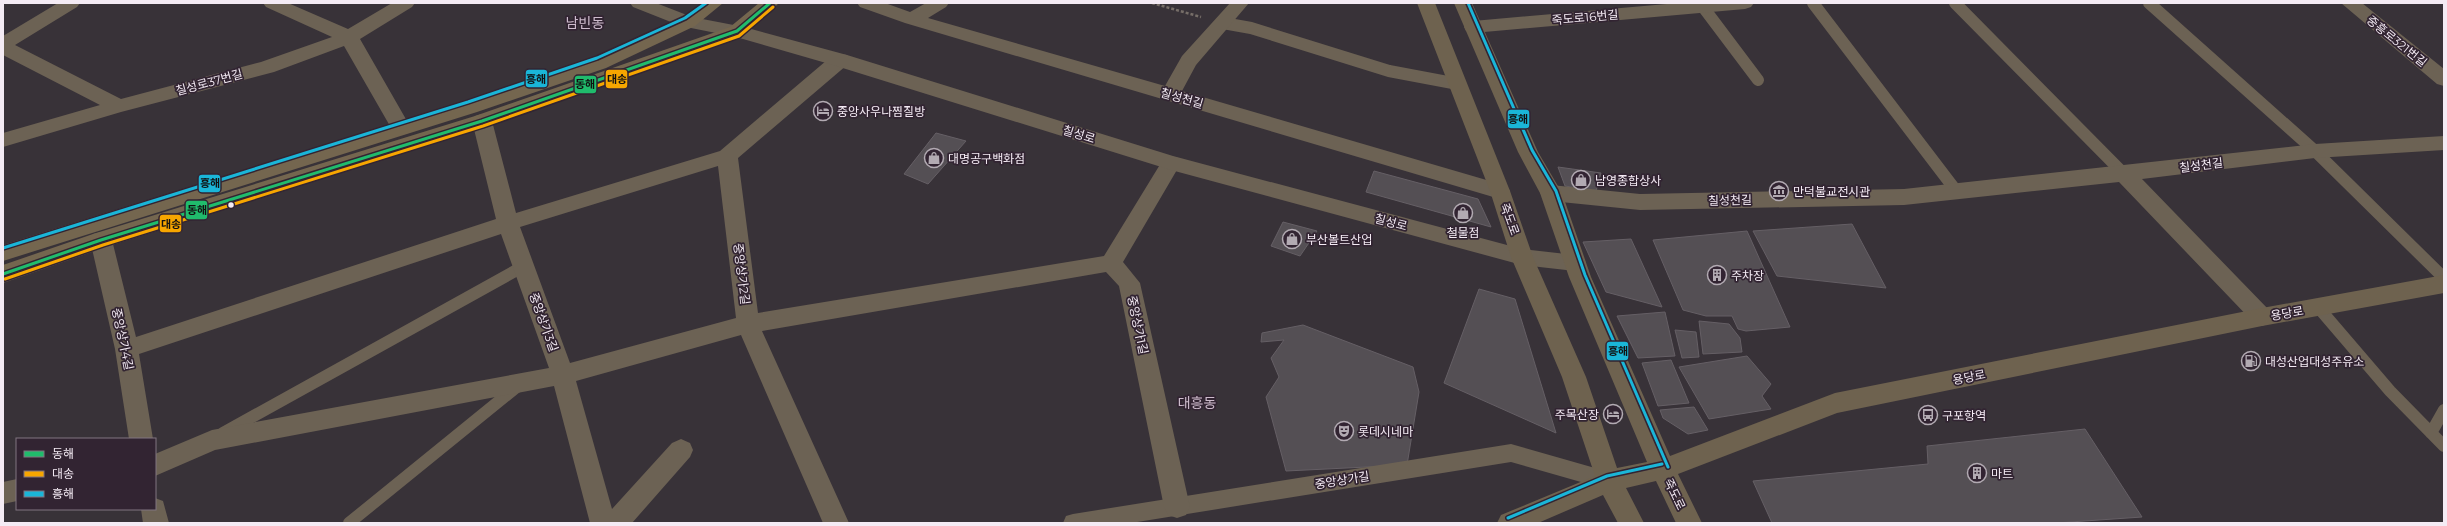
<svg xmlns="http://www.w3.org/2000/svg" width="2447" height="526" viewBox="0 0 2447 526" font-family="Montserrat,'Noto Sans KR',sans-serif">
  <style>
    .building { fill: #544f54; stroke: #655f65 }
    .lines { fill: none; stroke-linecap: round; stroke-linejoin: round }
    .path { stroke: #766e68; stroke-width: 2.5; stroke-dasharray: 3 2; stroke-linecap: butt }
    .service { stroke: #6c6254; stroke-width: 12 }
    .pedestrian { fill: #6c6254; fill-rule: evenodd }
    .minor { fill: #6c6254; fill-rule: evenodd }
    .tertiary { fill: #6c6254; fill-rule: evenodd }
    .secondary { fill: #6e624f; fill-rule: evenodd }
    .primary { fill: #74664f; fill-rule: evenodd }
    .bus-1-casing { stroke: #322432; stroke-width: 6 }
    .bus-2-casing { stroke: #322432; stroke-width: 6 }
    .bus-3-casing { stroke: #322432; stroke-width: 6 }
    .bus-1 { stroke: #20bc6c; stroke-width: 3 }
    .bus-2 { stroke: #f7a600; stroke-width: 3 }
    .bus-3 { stroke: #1ab6d8; stroke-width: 3 }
    .bus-dot { fill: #f4ebf4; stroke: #322432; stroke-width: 1.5 }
    .labels { text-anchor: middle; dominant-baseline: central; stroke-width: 3.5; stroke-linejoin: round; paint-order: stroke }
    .street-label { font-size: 12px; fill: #f4ebf4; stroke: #322432 }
    .poi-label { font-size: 12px; fill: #f4ebf4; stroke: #322432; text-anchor: start }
    .quarter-label { font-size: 14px; fill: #cdbbcc; stroke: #322432 }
    .line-badge { stroke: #322432; stroke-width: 1.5 }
    .pale-badge-label { font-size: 11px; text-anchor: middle; font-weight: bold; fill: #111 }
  </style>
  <rect width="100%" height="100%" fill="#383238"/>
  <!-- building -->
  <path class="building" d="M936 133 966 141 928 184 904 174Z
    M1558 167 1601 173 1596 191 1565 186Z
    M1374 171 1478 199 1491 227 1366 192Z
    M1283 222 1317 231 1300 256 1271 246Z
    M1852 224 1886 288 1777 276 1753 231Z
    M1747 231 1790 327 1746 331 1738 329 1732 316H1706L1683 310 1653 240Z
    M1631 239 1662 307 1606 292 1583 242Z
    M1479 289 1515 299 1556 433 1444 383Z
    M1665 312 1675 356 1638 358 1617 316Z
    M1699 321 1729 324 1740 338 1742 352 1703 354Z
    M1303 325 1413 367 1419 392 1407 465 1286 471 1266 397 1279 377 1271 358 1284 340 1261 342 1262 333Z
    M1675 330 1696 332 1699 357 1682 358Z
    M1747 356 1771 384 1762 396 1771 409 1709 419 1679 367Z
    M1671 360 1689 403 1658 406 1642 363Z
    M1694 407 1708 430 1688 434 1663 418 1660 410Z
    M2085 429 2142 517 2056 523H1772L1753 481 1928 464 1927 446Z"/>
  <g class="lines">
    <!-- path -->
    <path class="path" d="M1152 3 1201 17"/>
    <!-- service -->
    <path class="service" d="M1700 3 1758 80
      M1813 3 1957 192
      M1955 3 2124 174
      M2149 3 2315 151 2444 278
      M1223 23 1251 28 1389 71 1458 84
      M2318 307 2390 391 2444 446
      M223 433 524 266
      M2431 433 2444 410
      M349 523 519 385"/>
    <!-- pedestrian -->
    <path class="pedestrian" d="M1511 444 1609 472 1616 475 1619 481 1616 487 1609 490 1511 462 1131 523H1063L1066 516 1073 514Z"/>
    <!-- minor -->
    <path class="minor" d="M58 3H80L77 7 15 45 121 99 261 62 332 37 266 7 263 3H288L348 29 392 3H415L412 7 360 39 411 128 408 133 401 135 394 133 344 46 274 72 121 112 3 147V133L100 105 3 55V36Z
      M857 3H885L910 12 926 3H949L946 7 928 18 1165 86 1182 56 1230 3H1249L1196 65 1182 91 1507 186 1510 191 1507 196 1500 199 905 23 860 7Z
      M1678 3H1754L1751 7 1745 9 1473 33 1466 31 1464 27 1466 23 1473 21Z
      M2341 3H2362L2444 69V86L2437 84Z
      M840 54 847 55 850 60 847 65 738 158 758 313 1104 256 1164 158 1171 156 1178 158 1181 163 1123 262 1140 283 1190 507 1186 515 1177 518 1168 515 1164 507 1119 286 1106 272 762 331 849 523H823L741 335 576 381 612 509 672 443 681 439 690 443 693 450 690 457 632 523H590L554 386 215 450 155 476V454L212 430 549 368 501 234 139 354 153 439H129L115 349 90 240 93 234 101 232 109 234 112 240 136 337 496 219 472 121 475 116 482 114 489 116 492 121 516 213 720 151 833 55ZM718 166 736 318 570 363 520 227Z
      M2444 136V150L2315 158 2142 179 2270 311 2273 317 2270 323 2262 326 2254 323 2119 182 1904 205 1640 210 1551 201 1544 198 1540 193 1544 188 1551 185 1640 194 1904 189 2315 144Z
      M1522 249 1575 255 1583 257 1586 263 1583 269 1575 271 1522 265 1514 263 1511 257 1514 251Z
      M17 479V501L3 504V482Z
      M155 498 163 501 169 523H143L141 509H155Z"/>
    <!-- tertiary -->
    <path class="tertiary" d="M630 3H656L692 17 744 27 847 55 1173 156 1522 249 1530 251 1533 257 1530 263 1522 265 1171 170 833 65 736 37 681 26 633 7Z"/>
    <!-- secondary -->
    <path class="secondary" d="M1417 3H1435L1510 191 1533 257 1586 377 1617 468 1647 462 1569 277 1540 193 1518 152 1454 3H1472L1538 152 1562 193 1591 277 1670 456 1835 393 2262 308 2444 275V293L2262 326 1837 413 1678 474 1702 523H1676L1656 481 1626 488 1644 523H1618L1603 495 1538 523H1497L1501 515 1595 476 1562 377 1511 257 1490 191Z"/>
    <!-- primary -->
    <path class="primary" d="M702 3H723L695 26 606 68 477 112 3 261V245L463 102 592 58 681 18Z
      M759 3H779L744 35 489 126 109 246 3 283V265L93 234 475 116 730 27Z"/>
    <defs>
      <path id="bus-1" d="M3 274 101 240 482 121 737 31 770 3"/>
      <path id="bus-2" d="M5 279 103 245 483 126 739 36 773 7"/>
      <path id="bus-3" d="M1468 3 1532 150 1556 191 1585 275 1668 467
        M3 248 468 102 597 58 685 18 706 3
        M1508 518 1607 476 1662 464"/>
    </defs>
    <!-- bus-1 casing -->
    <use href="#bus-1" class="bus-1-casing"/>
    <!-- bus-2 casing -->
    <use href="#bus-2" class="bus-2-casing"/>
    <!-- bus-3 casing -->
    <use href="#bus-3" class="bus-3-casing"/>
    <!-- bus-1 -->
    <use href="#bus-1" class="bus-1"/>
    <!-- bus-2 -->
    <use href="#bus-2" class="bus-2"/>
    <!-- bus-3 -->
    <use href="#bus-3" class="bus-3"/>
  </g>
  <!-- icons -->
  <defs>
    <symbol id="hotel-ring" viewBox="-11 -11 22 22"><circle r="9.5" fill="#322432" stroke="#b2aab2" stroke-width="1.5"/><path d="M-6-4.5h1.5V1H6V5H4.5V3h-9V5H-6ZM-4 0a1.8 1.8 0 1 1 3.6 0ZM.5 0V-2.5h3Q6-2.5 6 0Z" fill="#b2aab2"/></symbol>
    <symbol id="shop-ring" viewBox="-11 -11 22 22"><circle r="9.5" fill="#322432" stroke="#b2aab2" stroke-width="1.5"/><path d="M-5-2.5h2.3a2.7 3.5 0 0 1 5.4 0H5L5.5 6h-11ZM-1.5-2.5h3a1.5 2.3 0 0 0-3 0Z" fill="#b2aab2"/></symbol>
    <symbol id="museum-ring" viewBox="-11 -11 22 22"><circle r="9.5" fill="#322432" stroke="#b2aab2" stroke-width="1.5"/><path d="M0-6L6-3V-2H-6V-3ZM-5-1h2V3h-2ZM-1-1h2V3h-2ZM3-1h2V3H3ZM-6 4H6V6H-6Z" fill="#b2aab2"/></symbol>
    <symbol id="building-ring" viewBox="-11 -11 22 22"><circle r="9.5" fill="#322432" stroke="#b2aab2" stroke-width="1.5"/><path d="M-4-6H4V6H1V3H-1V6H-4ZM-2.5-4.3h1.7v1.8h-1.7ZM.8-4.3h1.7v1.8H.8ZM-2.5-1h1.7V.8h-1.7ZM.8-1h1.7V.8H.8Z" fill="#b2aab2"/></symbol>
    <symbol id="fuel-ring" viewBox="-11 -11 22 22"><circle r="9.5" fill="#322432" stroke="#b2aab2" stroke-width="1.5"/><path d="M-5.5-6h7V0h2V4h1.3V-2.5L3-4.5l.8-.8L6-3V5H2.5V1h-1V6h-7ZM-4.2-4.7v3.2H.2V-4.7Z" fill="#b2aab2"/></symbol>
    <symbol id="bus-ring" viewBox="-11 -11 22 22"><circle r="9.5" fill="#322432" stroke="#b2aab2" stroke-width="1.5"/><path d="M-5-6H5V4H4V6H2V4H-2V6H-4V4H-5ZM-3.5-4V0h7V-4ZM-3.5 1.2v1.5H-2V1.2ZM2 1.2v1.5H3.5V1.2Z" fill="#b2aab2"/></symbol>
    <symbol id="theatre-ring" viewBox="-11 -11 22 22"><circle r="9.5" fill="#322432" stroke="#b2aab2" stroke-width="1.5"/><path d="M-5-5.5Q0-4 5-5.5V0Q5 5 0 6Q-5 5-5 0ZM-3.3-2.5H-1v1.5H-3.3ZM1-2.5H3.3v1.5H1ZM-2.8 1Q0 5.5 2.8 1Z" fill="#b2aab2"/></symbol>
  </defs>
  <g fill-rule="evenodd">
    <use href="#hotel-ring" x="812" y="100" width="22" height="22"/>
    <use href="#shop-ring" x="923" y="147" width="22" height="22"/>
    <use href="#shop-ring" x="1570" y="169" width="22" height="22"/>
    <use href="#museum-ring" x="1768" y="180" width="22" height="22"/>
    <use href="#shop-ring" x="1452" y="202" width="22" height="22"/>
    <use href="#shop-ring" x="1281" y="228" width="22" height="22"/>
    <use href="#building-ring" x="1706" y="264" width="22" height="22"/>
    <use href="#fuel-ring" x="2240" y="350" width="22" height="22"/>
    <use href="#hotel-ring" x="1602" y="403" width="22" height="22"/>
    <use href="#bus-ring" x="1917" y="404" width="22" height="22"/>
    <use href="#theatre-ring" x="1333" y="420" width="22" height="22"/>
    <use href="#building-ring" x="1966" y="462" width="22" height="22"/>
  </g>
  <!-- markers -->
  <circle class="bus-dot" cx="231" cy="205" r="3.5"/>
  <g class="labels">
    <!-- street labels -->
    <g class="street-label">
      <text transform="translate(1585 17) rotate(-5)">죽도로16번길</text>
      <text transform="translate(2397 41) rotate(39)">중흥로321번길</text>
      <text transform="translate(209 82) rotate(-15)">칠성로37번길</text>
      <text transform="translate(1182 98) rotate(16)">칠성천길</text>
      <text transform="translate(1079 134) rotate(17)">칠성로</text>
      <text transform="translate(2201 165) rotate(-7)">칠성천길</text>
      <text transform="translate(1730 200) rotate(-1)">칠성천길</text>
      <text transform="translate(1510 219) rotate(70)">죽도로</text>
      <text transform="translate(1391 222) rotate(15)">칠성로</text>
      <text transform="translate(742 274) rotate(83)">중앙상가2길</text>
      <text transform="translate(2287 313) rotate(-10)">용당로</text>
      <text transform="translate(544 322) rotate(70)">중앙상가3길</text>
      <text transform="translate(1138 325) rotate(78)">중앙상가1길</text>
      <text transform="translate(123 339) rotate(78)">중앙상가4길</text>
      <text transform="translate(1969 377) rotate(-11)">용당로</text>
      <text transform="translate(1342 480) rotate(-9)">중앙상가길</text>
      <text transform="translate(1675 494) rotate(64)">죽도로</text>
    </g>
    <!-- poi labels -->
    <g class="poi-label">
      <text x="837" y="111">중앙사우나찜질방</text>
      <text x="948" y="158">대명공구백화점</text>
      <text x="1595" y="180">남영종합상사</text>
      <text x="1793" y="191">만덕불교전시관</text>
      <text x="1463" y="232" text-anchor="middle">철물점</text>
      <text x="1306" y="239">부산볼트산업</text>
      <text x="1731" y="275">주차장</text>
      <text x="2265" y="361">대성산업대성주유소</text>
      <text x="1599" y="414" text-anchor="end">주목산장</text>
      <text x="1942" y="415">구포항역</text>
      <text x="1358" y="431">롯데시네마</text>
      <text x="1991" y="473">마트</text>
    </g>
    <!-- quarter labels -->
    <g class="quarter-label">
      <text x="585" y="23">남빈동</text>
      <text x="1197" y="403">대흥동</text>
    </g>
  </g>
  <g class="line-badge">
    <rect x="525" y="69" width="23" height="19" rx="4" fill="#1ab6d8"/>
    <rect x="605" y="69" width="23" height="20" rx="4" fill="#f7a600"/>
    <rect x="574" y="75" width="23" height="19" rx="4" fill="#20bc6c"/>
    <rect x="1507" y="109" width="23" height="20" rx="4" fill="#1ab6d8"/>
    <rect x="198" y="174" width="23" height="19" rx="4" fill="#1ab6d8"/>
    <rect x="185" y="200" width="23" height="20" rx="4" fill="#20bc6c"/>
    <rect x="159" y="214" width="23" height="19" rx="4" fill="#f7a600"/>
    <rect x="1606" y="341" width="23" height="20" rx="4" fill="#1ab6d8"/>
  </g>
  <g class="pale-badge-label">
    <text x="536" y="83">흥해</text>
    <text x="617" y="83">대송</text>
    <text x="585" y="88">동해</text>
    <text x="1518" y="123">흥해</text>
    <text x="210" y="187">흥해</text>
    <text x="197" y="214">동해</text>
    <text x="171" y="228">대송</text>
    <text x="1618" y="355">흥해</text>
  </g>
  <!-- border -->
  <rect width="2447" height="526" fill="none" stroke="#f4ebf4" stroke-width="8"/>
  <!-- legend -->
  <rect x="16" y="438" width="140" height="72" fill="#322432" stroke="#807480"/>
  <rect x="24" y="451" width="20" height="6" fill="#20bc6c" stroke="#807480"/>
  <text x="52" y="458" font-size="12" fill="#f4ebf4">동해</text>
  <rect x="24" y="471" width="20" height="6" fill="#f7a600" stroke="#807480"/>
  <text x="52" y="478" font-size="12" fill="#f4ebf4">대송</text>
  <rect x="24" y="491" width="20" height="6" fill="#1ab6d8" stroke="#807480"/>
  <text x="52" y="498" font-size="12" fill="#f4ebf4">흥해</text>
</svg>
